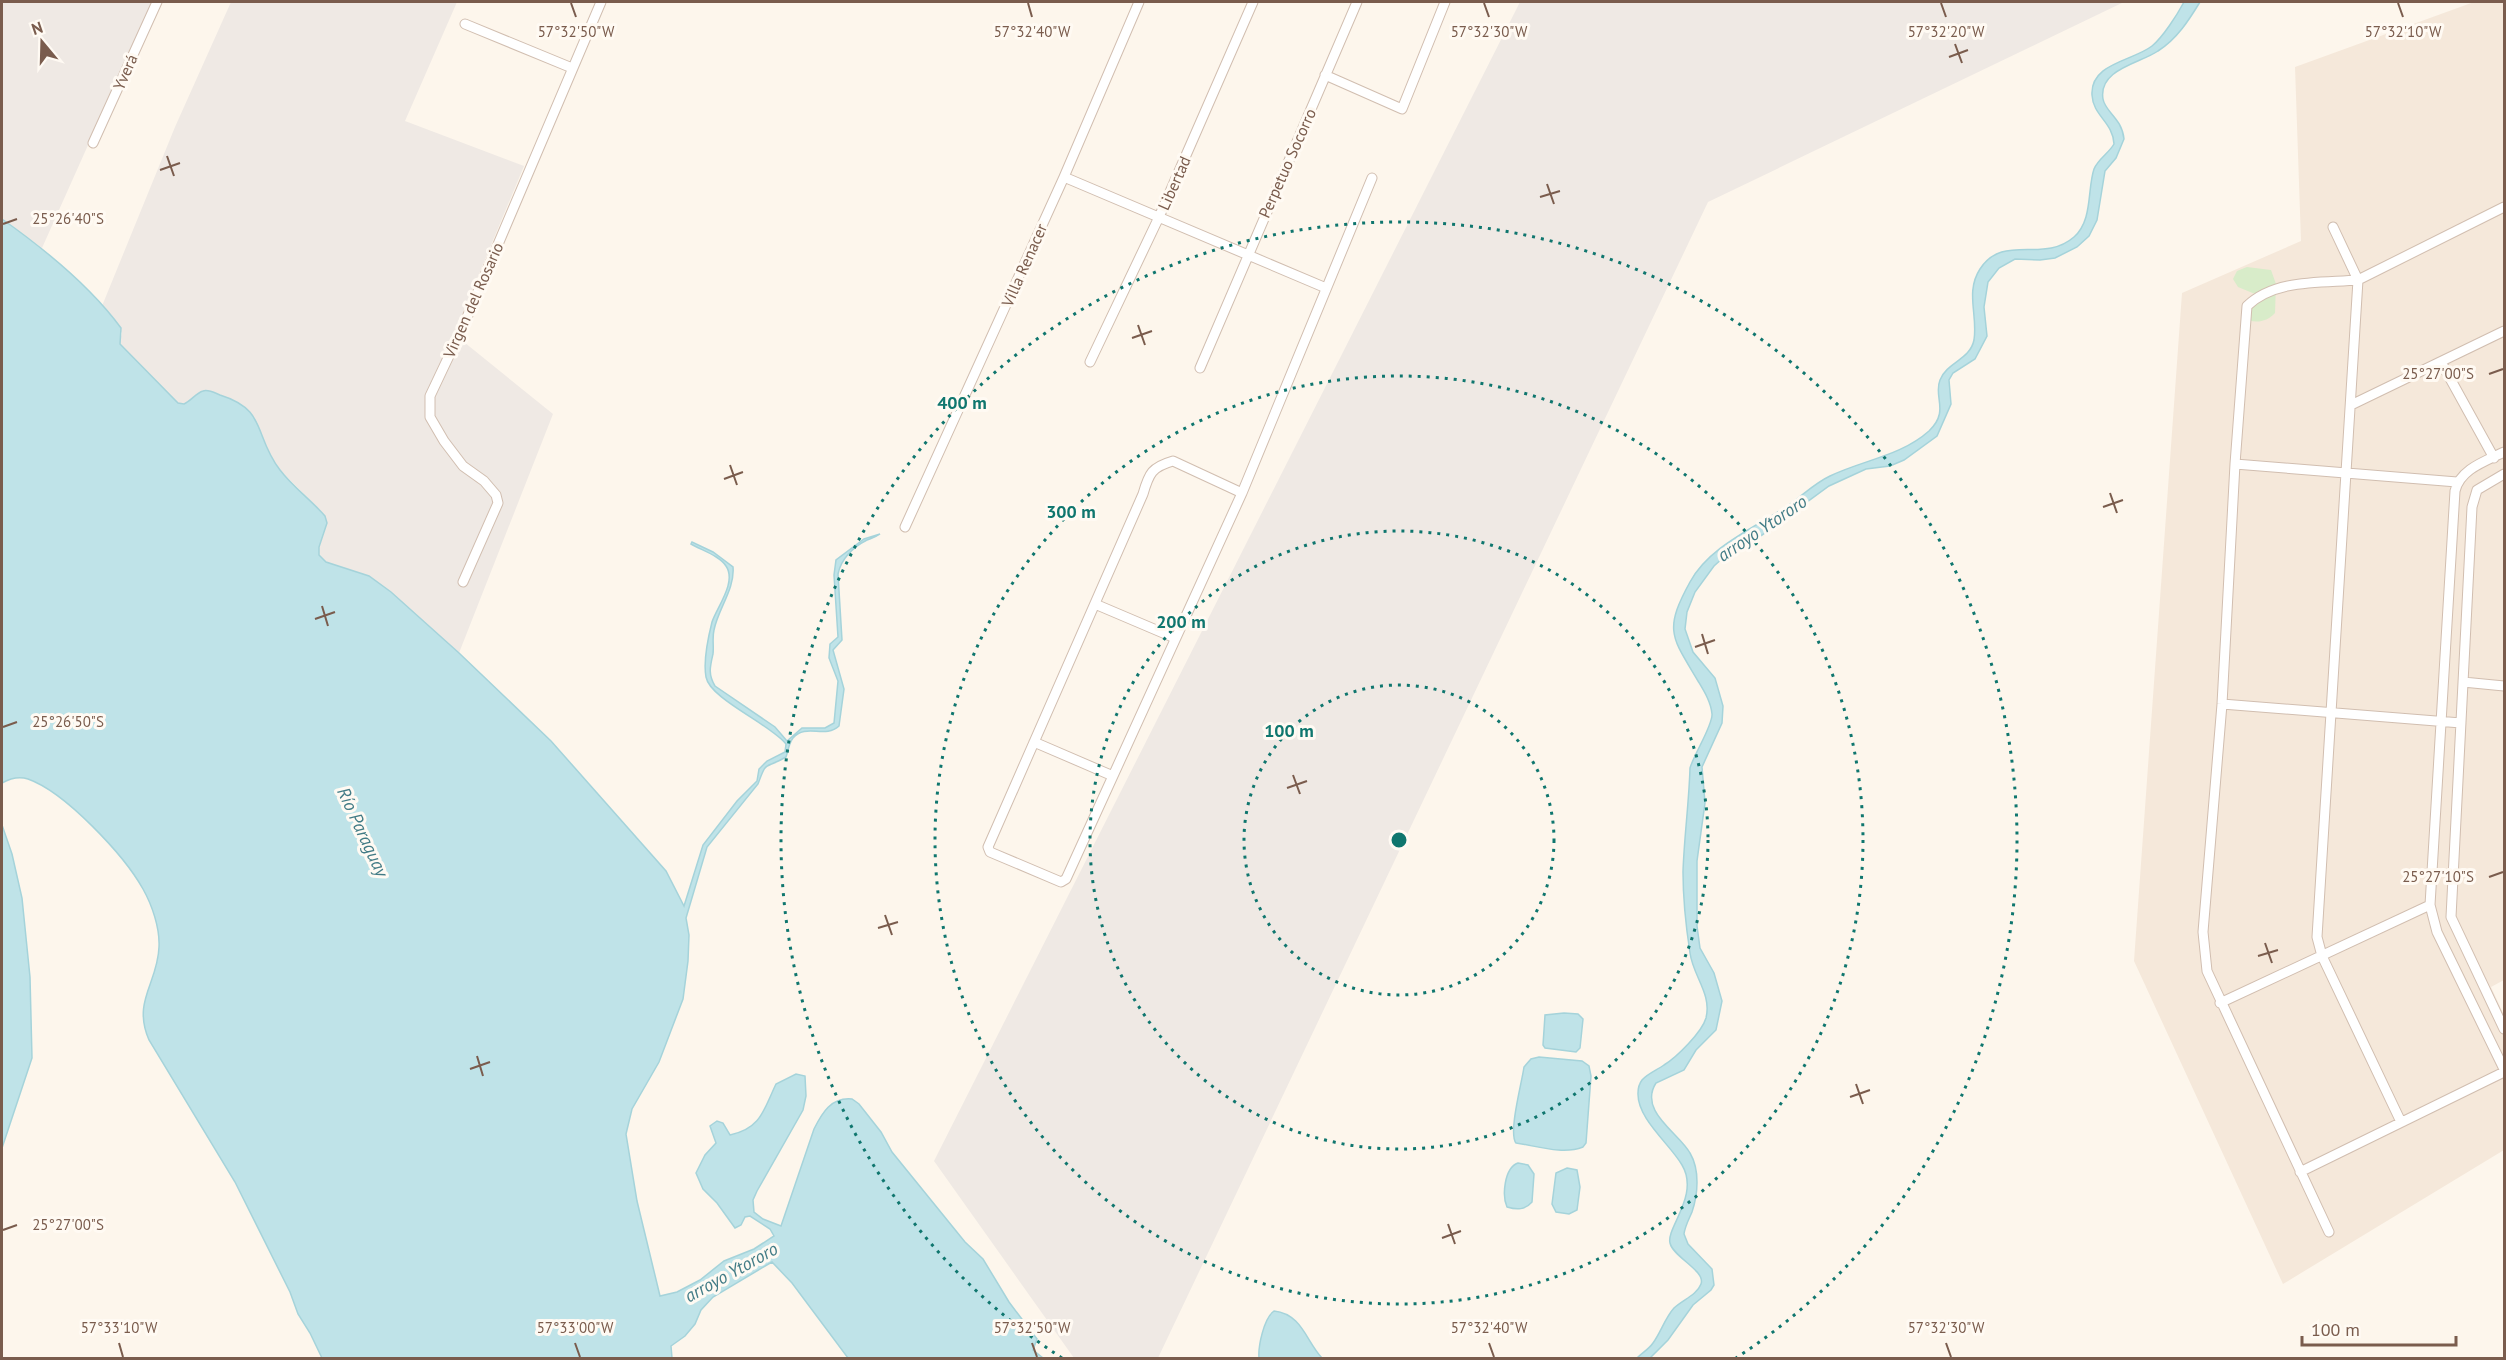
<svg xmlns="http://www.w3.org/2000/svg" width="2506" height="1360" viewBox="0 0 2506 1360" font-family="'PT Sans',sans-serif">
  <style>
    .residential { fill: #f5e8da }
    .industrial { fill: #efe9e4 }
    .green { fill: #d8ecc9 }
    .water { fill: #bfe3e8; stroke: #a5d3da; stroke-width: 1.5 }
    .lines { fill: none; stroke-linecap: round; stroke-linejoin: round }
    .minor-casing { stroke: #d1beb0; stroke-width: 11 }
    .minor { stroke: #fff; stroke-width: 9 }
    .ticks { fill: none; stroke: #7a5c4d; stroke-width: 2 }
    .ring { fill: none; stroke: #0f766e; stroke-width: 3; stroke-dasharray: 3 6 }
    .labels { text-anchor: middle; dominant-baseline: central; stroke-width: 6; stroke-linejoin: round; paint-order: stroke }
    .street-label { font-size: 16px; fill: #7a5c4d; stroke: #fffaf3 }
    .water-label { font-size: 18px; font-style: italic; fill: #437c86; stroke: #fffaf3 }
    .ticks-label { font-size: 15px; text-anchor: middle; fill: #7a5c4d; stroke: #fffaf3; stroke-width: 6; stroke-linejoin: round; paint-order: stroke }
    .centre { fill: #0f766e; stroke: #fffaf3; stroke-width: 3 }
    .ring-label { font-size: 18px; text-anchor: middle; font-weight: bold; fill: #0f766e; stroke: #fffaf3; stroke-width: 6; stroke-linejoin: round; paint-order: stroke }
  </style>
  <rect width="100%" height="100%" fill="#fdf6ec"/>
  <!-- residential -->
  <path class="residential" d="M2474 2H2504V980L2491 987 2504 1015V1150L2283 1284 2134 961 2182 293 2301 241 2295 67Z"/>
  <!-- industrial -->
  <path class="industrial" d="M2 2H152L42 248 2 219Z
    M231 2H457L405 121 524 166 454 334 553 414 459 653 391 592 369 576 326 562 319 555V547L327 523 319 509 281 471 268 452 258 426 200 392 184 404 178 403 119 344 122 333 102 306 175 127Z
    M1520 2H2124L1708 202 1158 1358H1074L934 1161Z"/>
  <!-- green -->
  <path class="green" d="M2247 267 2271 270 2276 284 2275 313C2266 323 2253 324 2241 317L2243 303 2255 294 2238 287 2233 279 2237 271Z"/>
  <!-- water -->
  <path class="water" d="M2184 2H2200C2189 20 2177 39 2158 51 2141 63 2098 69 2103 99 2105 112 2122 118 2124 139L2116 158 2105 171 2097 220 2089 236 2077 247 2055 258 2040 260 2015 259 1999 268 1988 282 1984 307 1987 336 1975 359 1953 373 1949 380 1951 404 1937 436 1904 460 1890 466 1866 469 1829 486 1762 535 1724 557 1714 566 1695 592 1687 612 1685 629 1693 652 1715 678 1723 706 1722 723 1702 767 1705 803 1697 861V926L1700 948 1714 973 1722 1001 1716 1030 1696 1050 1684 1070 1656 1083C1638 1111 1679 1133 1690 1153 1700 1170 1698 1194 1692 1212 1689 1219 1685 1226 1684 1234L1688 1244 1712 1269 1714 1285 1711 1290 1693 1305 1668 1340 1650 1358H1637C1642 1353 1649 1349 1653 1343 1661 1332 1665 1318 1674 1308 1682 1300 1697 1295 1701 1284 1706 1271 1673 1257 1670 1243 1666 1228 1700 1195 1682 1165 1670 1144 1637 1119 1638 1093 1638 1089 1639 1084 1642 1080 1647 1074 1657 1070 1664 1065 1677 1057 1702 1032 1706 1018 1712 994 1693 976 1690 953 1686 927 1683 898 1683 872 1684 838 1689 803 1690 768 1694 754 1713 725 1712 714 1711 702 1704 691 1698 681 1672 637 1663 631 1690 582 1710 545 1757 527 1790 504 1803 495 1815 483 1830 476 1863 460 1901 456 1929 431 1950 411 1933 397 1940 380 1947 362 1970 360 1974 340 1978 315 1965 292 1980 269 2003 233 2043 264 2074 237 2093 220 2087 190 2094 169 2098 159 2109 153 2114 144 2113 122 2093 116 2092 95 2090 63 2133 61 2152 46 2163 37 2177 15 2184 2Z
    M2 219C43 248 91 287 121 328L120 344 178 403 184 404C191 401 196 393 203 391 208 389 215 393 220 395 268 410 253 435 280 470 293 487 311 500 325 516L327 523 319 547V555L326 562 369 576 391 592 459 653 551 741 666 871 684 906 703 845 737 801 757 781 759 769 767 761 785 752 786 744C770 724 710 699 706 677 703 661 708 638 712 622 717 607 737 582 726 566 720 556 701 550 691 544L692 542 713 552 733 567C735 589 718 609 714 630 712 638 714 646 713 654 710 667 708 674 715 686L775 727 787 741 802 728H825L834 723 838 681 829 658 830 644 838 637 834 575 836 560 864 539 880 534C876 537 872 538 867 540 853 547 841 559 838 574L842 640 833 650 844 689 839 726C825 739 806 723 793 738 789 743 788 751 786 757 764 770 767 759 758 784L707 847 686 918 689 935 688 961 683 999 659 1062 632 1109 626 1134 637 1201 660 1296 677 1292 700 1280 724 1261 754 1249 774 1236 770 1229 750 1216 745 1217 741 1225 735 1228 717 1203 703 1189 696 1173 705 1155 716 1143 710 1126 717 1121 723 1123 730 1135C761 1129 764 1109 776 1084L796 1074 805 1076 806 1096 803 1110 757 1191 753 1200 754 1212 763 1219 781 1226 814 1129C822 1113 831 1097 852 1099L859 1104 881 1132 892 1152 965 1242 983 1259 1009 1302 1037 1339 1033 1350 1043 1358H848L792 1283 772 1262 713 1297 701 1310 695 1324 685 1336 671 1346 672 1358H322L310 1333 298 1314 290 1292 235 1182 149 1040C132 1001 158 983 159 947 160 928 152 905 143 889 124 855 65 792 28 779 19 776 9 779 2 783Z
    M2 825 12 854 22 898 30 977 32 1058 2 1148Z
    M1564 1013 1578 1014 1583 1019 1580 1048 1576 1052 1545 1048 1543 1045 1545 1015Z
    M1539 1057 1582 1061 1589 1066 1591 1076 1586 1143 1583 1147C1563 1155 1537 1146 1516 1143 1508 1133 1522 1082 1524 1067L1531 1059Z
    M1518 1163 1528 1165 1534 1174 1532 1202C1525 1210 1517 1210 1507 1207 1502 1196 1504 1168 1518 1163Z
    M1567 1168 1577 1170 1580 1187 1577 1210 1569 1214 1556 1212 1552 1204 1556 1173Z
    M1274 1311C1302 1314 1306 1341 1322 1358H1259C1258 1346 1264 1318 1274 1311Z"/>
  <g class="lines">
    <defs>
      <path id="minor" d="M465 24 572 68
        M1325 75 1402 109 1445 2
        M93 143 157 2
        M1064 177 1326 288
        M1090 362 1159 217 1253 2
        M2441 362 2494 458
        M1200 368 1357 2
        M2351 405 2504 331
        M2504 452C2486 461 2460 469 2455 491L2430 905 2437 932 2504 1069
        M2235 464 2457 482
        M2504 474 2477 490 2472 507 2451 917 2504 1029
        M1242 493 1173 461C1152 467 1149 473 1143 494L988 847 990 852 1061 882 1066 879 1242 493 1372 178
        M905 527 1064 177 1139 2
        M463 582 498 503 496 495 484 481 463 466 444 441 430 417V396L465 322 601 2
        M1095 604 1175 638
        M2463 682 2504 686
        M2222 704 2461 723
        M1034 742 1113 776
        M2220 1003 2430 905
        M2401 1122 2322 956 2317 937 2358 280 2504 207
        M2300 1172 2504 1072
        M2329 1232 2207 971 2203 932 2222 704 2235 464 2247 306C2275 279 2321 283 2358 280L2333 227"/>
    </defs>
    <!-- minor casing -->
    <use href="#minor" class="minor-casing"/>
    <!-- minor -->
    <use href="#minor" class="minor"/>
  </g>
  <!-- ticks -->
  <path class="ticks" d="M571 3 576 17M1028 3 1032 17M1484 3 1489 17M1941 3 1946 17M2398 3 2403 17M1955 44 1962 63M1949 57 1968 50M167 156 174 176M160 170 180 163M1547 184 1554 204M1540 197 1560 191M3 224 17 219M1138 325 1145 345M1132 338 1152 331M2489 374 2503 369M730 465 737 485M724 479 743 472M2110 493 2117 513M2103 507 2123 500M322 606 328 626M315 619 335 612M1702 634 1708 654M1695 647 1715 640M3 727 17 722M1293 775 1300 794M1287 788 1307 781M2489 877 2503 872M885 915 892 935M878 928 898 922M2265 943 2272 963M2258 956 2278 950M477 1056 483 1076M470 1069 490 1062M1856 1084 1863 1104M1850 1097 1870 1090M1448 1224 1455 1244M3 1230 17 1225M1442 1238 1461 1231M119 1343 123 1357M575 1343 580 1357M1032 1343 1037 1357M1489 1343 1494 1357M1946 1343 1951 1357"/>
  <!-- distance rings -->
  <g class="ring">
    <circle cx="1399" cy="840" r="155"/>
    <circle cx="1399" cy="840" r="309"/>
    <circle cx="1399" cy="840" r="464"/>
    <path d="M1062 1358A618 618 0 1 1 1736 1358"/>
  </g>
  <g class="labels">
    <!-- street labels -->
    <g class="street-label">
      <text transform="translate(125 72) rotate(-66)">Yverá</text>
      <text transform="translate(1287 163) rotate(-66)">Perpetuo Socorro</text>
      <text transform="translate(1174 183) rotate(-66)">Libertad</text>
      <text transform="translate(1024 265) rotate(-66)">Villa Renacer</text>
      <text transform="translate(473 300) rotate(-66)">Virgen del Rosario</text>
    </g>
    <!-- water labels -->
    <g class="water-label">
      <text transform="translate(1762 528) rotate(-34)">arroyo Ytororo</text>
      <text transform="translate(363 832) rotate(65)">Río Paraguay</text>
      <text transform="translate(731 1272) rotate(-29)">arroyo Ytororo</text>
    </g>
  </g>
  <g class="ticks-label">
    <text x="576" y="37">57°32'50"W</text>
    <text x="1032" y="37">57°32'40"W</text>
    <text x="1489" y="37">57°32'30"W</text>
    <text x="2403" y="37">57°32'10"W</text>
    <text x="1946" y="37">57°32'20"W</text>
    <text x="68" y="224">25°26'40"S</text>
    <text x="2438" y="379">25°27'00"S</text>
    <text x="68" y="727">25°26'50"S</text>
    <text x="2438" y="882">25°27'10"S</text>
    <text x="68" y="1230">25°27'00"S</text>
    <text x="119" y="1333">57°33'10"W</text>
    <text x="575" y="1333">57°33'00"W</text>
    <text x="1032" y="1333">57°32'50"W</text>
    <text x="1489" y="1333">57°32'40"W</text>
    <text x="1946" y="1333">57°32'30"W</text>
  </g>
  <circle cx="1399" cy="840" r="9" class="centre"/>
  <g class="ring-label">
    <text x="962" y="409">400 m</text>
    <text x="1071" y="518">300 m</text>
    <text x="1181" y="628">200 m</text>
    <text x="1289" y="737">100 m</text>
  </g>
  <!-- border -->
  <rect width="2506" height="1360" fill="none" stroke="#7a5c4d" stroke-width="6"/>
  <!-- north arrow -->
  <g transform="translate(42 42) rotate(341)" stroke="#fffaf3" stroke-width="4.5" paint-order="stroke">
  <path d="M0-4.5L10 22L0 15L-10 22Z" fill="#7a5c4d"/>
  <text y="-9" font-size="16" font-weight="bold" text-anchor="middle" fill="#7a5c4d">N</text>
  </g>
  <!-- scale -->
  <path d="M2302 1336v9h154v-9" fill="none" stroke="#7a5c4d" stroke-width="3"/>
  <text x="2311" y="1336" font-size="18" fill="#7a5c4d" stroke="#fffaf3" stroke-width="4.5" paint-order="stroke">100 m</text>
</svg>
